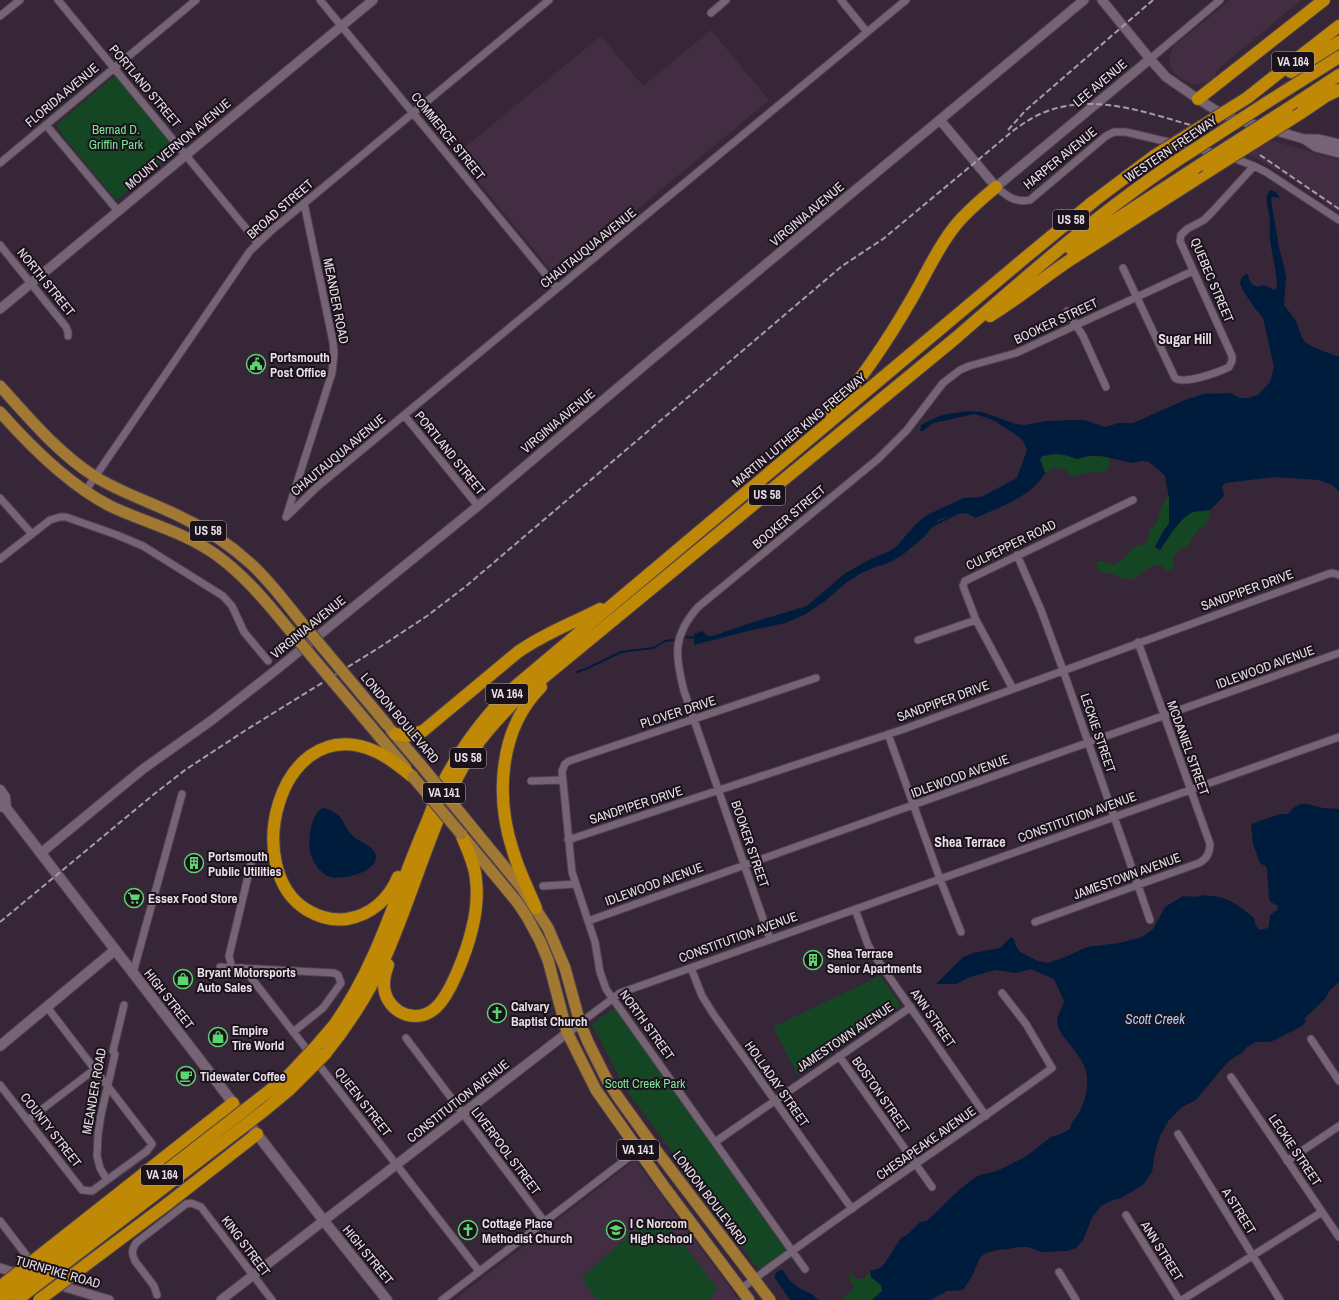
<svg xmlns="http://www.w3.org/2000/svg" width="1339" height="1300" viewBox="0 0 1339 1300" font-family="'Archivo Narrow',sans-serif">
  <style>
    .built { fill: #432d43 }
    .green { fill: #154624 }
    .water { fill: #001c3c }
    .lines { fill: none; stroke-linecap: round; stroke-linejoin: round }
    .stream { stroke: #001c3c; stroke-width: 2 }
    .minor-casing { stroke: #4f414e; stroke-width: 9 }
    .tertiary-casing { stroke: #4f414e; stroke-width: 11 }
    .secondary-casing { stroke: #4f414e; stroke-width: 12 }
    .primary-casing { stroke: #4f414e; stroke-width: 13 }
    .motorway-casing { stroke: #4f414e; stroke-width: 14 }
    .minor { stroke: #766375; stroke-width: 7 }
    .tertiary { stroke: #766375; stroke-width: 9 }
    .secondary { stroke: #766375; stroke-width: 10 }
    .primary { stroke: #a27932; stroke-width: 11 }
    .motorway { stroke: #bf8805; stroke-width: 12 }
    .rail { stroke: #a99ca8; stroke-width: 2; stroke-dasharray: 6 3; stroke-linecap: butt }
    .primary-bridge-casing { stroke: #4f414e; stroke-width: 13; stroke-linecap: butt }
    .motorway-bridge-casing { stroke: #4f414e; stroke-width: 14; stroke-linecap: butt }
    .primary-bridge { stroke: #a27932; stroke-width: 11 }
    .motorway-bridge { stroke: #bf8805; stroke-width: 12 }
    .labels { text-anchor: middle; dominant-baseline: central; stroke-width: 4; stroke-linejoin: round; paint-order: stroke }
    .shield { fill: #1a121a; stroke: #aba1aa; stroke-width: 1 }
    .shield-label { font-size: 12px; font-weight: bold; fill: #e9dee8 }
    .street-label { font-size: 13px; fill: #e9dee8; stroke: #1a121a }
    .park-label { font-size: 13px; fill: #7ce597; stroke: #1a121a }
    .poi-label { font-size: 13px; font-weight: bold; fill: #e9dee8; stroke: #1a121a; text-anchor: start }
    .neighbourhood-label { font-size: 14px; font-weight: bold; fill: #e9dee8; stroke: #1a121a }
    .water-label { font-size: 14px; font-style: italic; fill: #afcdf0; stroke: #1a121a }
  </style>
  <rect width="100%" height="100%" fill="#372637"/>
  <!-- built -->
  <path class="built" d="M1230 0H1301L1217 70 1214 79 1210 82 1195 84 1183 80 1175 74 1170 66V56L1174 46Z
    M711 30 769 100 558 275 553 273 459 158 460 151 601 36 643 86Z
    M1255 136 1339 160V212L1285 175 1263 162 1254 157 1234 151Z
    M635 1160 739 1300H454Z"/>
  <!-- green -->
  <path class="green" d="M117 74 178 149 118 199H115L63 136 58 127V123Z
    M1055 454 1065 455 1077 459 1088 456 1110 457C1111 476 1100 471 1086 473 1081 473 1076 476 1071 477L1065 469 1054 468 1045 473 1040 459 1043 456Z
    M1169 494V524L1164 530 1155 547 1161 550C1168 537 1177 520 1191 513 1196 510 1204 511 1210 510L1207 524C1196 529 1193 537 1188 547H1181L1172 560 1175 568 1167 571 1160 565 1151 566 1132 580C1125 579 1120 577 1113 574 1107 572 1103 574 1098 570L1096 561H1102L1113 565 1123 559 1135 546 1145 544 1149 537V531C1160 521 1157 521 1161 508 1163 503 1166 499 1169 494Z
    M880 976 900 1004 897 1010 798 1076 773 1027Z
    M615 1008 785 1247V1254L761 1270 756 1266 625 1088 592 1024Z
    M651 1218 662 1220 666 1222 718 1289 708 1300H599L587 1287 582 1277 633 1232Z
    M870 1271 871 1277 881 1285 882 1291 872 1300H841L850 1292 854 1286 850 1280 849 1274H853L856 1279H864Z"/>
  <!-- water -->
  <path class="water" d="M1270 190 1276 192 1280 198 1272 197 1271 199 1279 248 1284 266 1286 278 1284 305 1296 321 1302 338 1305 342 1315 348 1339 357V491L1332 485 1319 480 1275 477 1225 483 1222 487 1224 495 1223 497 1210 510 1192 512 1182 520 1172 532 1160 550 1155 547 1164 530 1169 524V498L1165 476 1159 470 1149 462 1142 461 1132 463 1101 456H1088L1077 459 1065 455 1055 454 1043 456 1040 459 1045 473C1032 497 999 507 976 518L966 513 955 514 938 520 924 537 901 556 886 564 868 569 856 574 825 601 804 615 785 623 744 632 694 645V634L702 631 708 636H713L747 624 807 606 844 574 871 559 890 551 896 547 915 525 927 515 964 498 981 497 1017 478 1027 450 1023 441 1018 436 993 420 975 414 933 423 923 431H920L921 425 937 417 947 414 969 411 982 412 1016 424 1024 425 1047 421 1075 420H1084L1106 427 1118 423H1133L1185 400 1204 394 1230 393 1240 398H1248L1258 395 1270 382 1274 367 1263 318 1254 307 1242 289 1240 283 1242 277 1247 274 1248 275C1251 286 1254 288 1264 285L1274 290 1277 288C1277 271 1272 256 1270 239 1269 233 1270 226 1270 220 1269 210 1263 198 1270 190Z
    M1301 804H1307L1323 808 1339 809V982L1330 990 1325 999 1305 1018 1306 1021 1302 1026 1277 1039 1270 1042H1256L1247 1047 1242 1053 1230 1060 1220 1071 1196 1100 1182 1107 1169 1120 1160 1136 1155 1152 1152 1172 1143 1185 1121 1198 1108 1202 1100 1207 1092 1218 1083 1240 1076 1248 1067 1251 1042 1252 1028 1247H1019L1008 1249 997 1250 984 1254 980 1258 972 1276 963 1290 947 1291 931 1300H872L882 1291 881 1285 871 1277 870 1271 880 1268 885 1263 900 1239 908 1234 920 1222 926 1221 929 1219 959 1190 974 1178 980 1175 997 1171 1025 1157 1051 1137 1060 1134 1070 1129C1071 1123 1073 1121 1077 1116 1084 1105 1088 1091 1087 1078 1086 1054 1058 1039 1057 1021 1057 1014 1063 1008 1064 1001L1054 979 1031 969 1015 973 1005 971 996 970 970 977 956 984H936L963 957 973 953 1000 948 1011 937 1014 939 1016 946 1020 952 1038 961 1047 963 1063 958 1087 947 1119 943 1142 937 1153 929 1165 907 1183 896 1196 897 1204 895 1219 897 1228 900 1239 906 1254 918 1256 926 1260 930 1268 928 1269 925 1270 915 1277 910 1278 906 1271 902 1269 899 1267 869 1265 866 1260 863 1253 844 1251 824 1280 814H1288L1293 808Z
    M324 808C347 815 340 824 354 837 359 842 369 844 374 851 382 863 364 873 354 875 347 877 337 879 330 877 320 874 312 861 310 851 308 840 311 811 324 808Z
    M780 1270H783C787 1277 792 1284 799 1288 807 1293 812 1292 818 1300H790L775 1278V1274Z"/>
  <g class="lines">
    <!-- stream -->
    <path class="stream" d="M932 526 958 513
      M849 580 861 572 873 567
      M685 637 697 638
      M577 672 588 668 621 652 653 648 665 641 673 640"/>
    <defs>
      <path id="minor" d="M58 0 258 243
        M320 0 557 288
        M841 0 867 32
        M711 13 726 0
        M0 16 20 0
        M1150 59 1220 0
        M46 125 118 211
        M1231 157 1254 166 1266 172 1339 220
        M0 163 196 0
        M996 187C1007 196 1015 203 1030 200L1106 136 1114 132H1126L1219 154
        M0 245 66 327 68 332V336
        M1123 268 1175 378C1184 385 1219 372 1229 367L1232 361V356L1180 241 1181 235 1187 229 1204 220 1213 211 1254 166
        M1067 311 1083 336 1106 387
        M404 415 478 506
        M86 490 250 251 272 230 549 0
        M0 498 32 534
        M287 514 332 373 334 354 333 342 304 203
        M286 517 317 487 906 0
        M1017 555 1041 610 1063 670 1150 920
        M0 559 50 520 60 517H66L117 535 143 546 223 596 232 606 244 632 268 661
        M918 640 976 620
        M1013 689 976 620 963 586 965 581 1133 500
        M888 734 940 879 961 932
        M531 781 562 780
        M568 840 904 729 1328 574 1333 573 1339 575
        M543 886 576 884
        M855 909 868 945 874 955 986 1116
        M588 921 1339 653
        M1035 922 1199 863C1207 859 1210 853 1210 844L1138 642
        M770 939 684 691C675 656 672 636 698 607L878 459 907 430 943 383 960 370 969 366 1016 353 1193 271
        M220 967 334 973 338 975 341 983 323 1008 293 1032
        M232 968 229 956 251 864
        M241 968 249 975 479 1271
        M691 968 702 996 714 1015 852 1209
        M133 973 182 794
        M580 1023 620 993 1339 737
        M406 1038 544 1221
        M1311 1039 1339 1081
        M839 1056 932 1187
        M1231 1077 1339 1237
        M0 1085 82 1190 92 1191 147 1151 152 1144 47 1007
        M28 1120 95 1069
        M1178 1134 1280 1300
        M715 1142 911 1007
        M1287 1161 1339 1126
        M107 1180 100 1168 97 1156 98 1135 101 1115 115 1054 113 1051 124 1005
        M1126 1215 1179 1300
        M0 1221 33 1264
        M805 1269 606 989 600 972 595 942 588 921 572 872 562 771 565 764 569 761 816 678
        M1059 1272 1076 1300
        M741 1289C842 1212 949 1143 1052 1068L1026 1024 1002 993
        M157 1295 154 1286 135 1261C131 1253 132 1248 137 1242L186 1204 191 1203 201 1207 272 1300
        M442 1300 650 1141
        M1182 1300 1322 1212"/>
      <path id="tertiary" d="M1102 0 1150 59 1166 77 1198 99 1217 111 1235 119 1304 139 1316 147 1339 153
        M940 120 996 187 1150 59
        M1304 139H1318L1339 144
        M0 309 373 0
        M41 853 143 769 212 720 276 670 478 506 653 358 1084 0
        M0 1268 22 1275
        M38 1279 109 1300
        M221 1300 580 1023"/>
      <path id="secondary" d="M0 790 5 797 6 808
        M0 806 6 808 324 1221 387 1300
        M0 1046 115 950"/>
      <path id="primary" d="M0 386C29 418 57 452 94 476 121 493 151 502 179 516 205 528 229 544 250 563 268 579 283 599 298 618
        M0 412C30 446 69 485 110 506 146 523 182 531 215 554 243 574 265 600 287 627
        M391 730 420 764
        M378 735 406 768
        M467 821 522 888 548 928 565 968 580 1023 588 1042 607 1080 618 1097 659 1154 770 1300
        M465 839 517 902 527 917 540 941 548 960 567 1032 596 1090 663 1185 749 1300"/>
      <path id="motorway" d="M1291 72 1339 42
        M1247 98 1285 68 1339 26
        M1198 99 1324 0
        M1266 103 1339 57
        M1287 109 1339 75
        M1301 113 1326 96 1339 90
        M1071 249 1195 168
        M990 316C1018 299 1043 278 1070 260L1209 171
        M831 414C862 379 888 340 911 300 926 275 937 248 955 226 967 211 982 199 996 187
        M395 734 407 736 423 731 518 652C545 633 571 624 600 609
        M398 877C389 899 371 915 347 919 333 921 319 917 307 910 241 870 278 719 367 748 385 754 399 766 413 777
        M536 908C528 889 519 871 513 851 495 796 499 729 541 687
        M388 965C386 971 384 976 384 983 383 1008 411 1026 433 1010 450 998 467 950 472 929 476 913 478 896 476 880 475 864 467 849 461 834
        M318 1044C324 1036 332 1029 337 1021 379 961 398 888 427 822 433 807 438 791 446 777 465 742 489 711 518 684L1026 257 1094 201 1154 156
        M325 1054C350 1023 371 990 387 953 414 891 431 824 464 765 477 741 497 720 515 701L957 337C1027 276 1097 214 1175 162
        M142 1175 233 1103
        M166 1205 257 1134"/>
    </defs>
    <!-- minor casing -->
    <use href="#minor" class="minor-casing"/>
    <!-- tertiary casing -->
    <use href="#tertiary" class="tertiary-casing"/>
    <!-- secondary casing -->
    <use href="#secondary" class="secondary-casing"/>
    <!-- primary casing -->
    <use href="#primary" class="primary-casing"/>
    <!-- motorway casing -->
    <use href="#motorway" class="motorway-casing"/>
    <!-- minor -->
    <use href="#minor" class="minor"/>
    <!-- tertiary -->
    <use href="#tertiary" class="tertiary"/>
    <!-- secondary -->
    <use href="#secondary" class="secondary"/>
    <!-- primary -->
    <use href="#primary" class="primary"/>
    <!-- motorway -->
    <use href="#motorway" class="motorway"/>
    <!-- rail -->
    <path class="rail" d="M1008 130 1026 110 1153 0
      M1260 155 1339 209
      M0 922 153 795 185 770 246 730 380 647 427 616 465 587 842 266 883 239 1014 130C1024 123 1034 116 1045 112 1096 92 1149 114 1198 127"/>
    <defs>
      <path id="primary-bridge" d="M298 618 388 726
        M287 627 378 735
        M420 764 467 821
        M413 777 461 834"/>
      <path id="motorway-bridge" d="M1154 156 1247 98
        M1175 162 1266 103
        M1195 168 1287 109
        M1209 171 1301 113
        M0 1287 142 1175
        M0 1300 287 1077 318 1044
        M17 1300 265 1110 289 1090 325 1054
        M39 1300 166 1205"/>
    </defs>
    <!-- primary-bridge casing -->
    <use href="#primary-bridge" class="primary-bridge-casing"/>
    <!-- motorway-bridge casing -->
    <use href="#motorway-bridge" class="motorway-bridge-casing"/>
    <!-- primary-bridge -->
    <use href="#primary-bridge" class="primary-bridge"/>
    <!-- motorway-bridge -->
    <use href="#motorway-bridge" class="motorway-bridge"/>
  </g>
  <!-- icons -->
  <defs>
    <symbol id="civic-ring" viewBox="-11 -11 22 22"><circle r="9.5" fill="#1a121a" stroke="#5bd56e" stroke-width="1.5"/><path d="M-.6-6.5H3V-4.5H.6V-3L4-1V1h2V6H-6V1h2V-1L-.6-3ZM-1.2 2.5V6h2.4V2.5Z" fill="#5bd56e"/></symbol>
    <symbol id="building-ring" viewBox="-11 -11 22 22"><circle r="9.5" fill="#1a121a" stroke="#5bd56e" stroke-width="1.5"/><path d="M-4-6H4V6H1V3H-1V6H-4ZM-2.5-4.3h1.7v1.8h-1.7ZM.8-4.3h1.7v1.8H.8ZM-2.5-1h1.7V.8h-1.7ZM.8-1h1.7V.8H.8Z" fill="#5bd56e"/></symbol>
    <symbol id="supermarket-ring" viewBox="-11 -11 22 22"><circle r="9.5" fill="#1a121a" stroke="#5bd56e" stroke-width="1.5"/><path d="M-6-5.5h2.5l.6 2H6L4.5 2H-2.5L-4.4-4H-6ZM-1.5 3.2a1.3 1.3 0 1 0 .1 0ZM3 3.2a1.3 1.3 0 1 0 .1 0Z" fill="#5bd56e"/></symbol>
    <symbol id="shop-ring" viewBox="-11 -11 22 22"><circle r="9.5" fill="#1a121a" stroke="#5bd56e" stroke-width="1.5"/><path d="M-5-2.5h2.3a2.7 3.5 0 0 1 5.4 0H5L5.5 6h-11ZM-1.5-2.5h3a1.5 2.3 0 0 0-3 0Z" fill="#5bd56e"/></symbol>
    <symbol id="church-ring" viewBox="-11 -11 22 22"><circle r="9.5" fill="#1a121a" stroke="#5bd56e" stroke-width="1.5"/><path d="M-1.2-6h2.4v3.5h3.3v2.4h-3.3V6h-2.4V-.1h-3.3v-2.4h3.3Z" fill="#5bd56e"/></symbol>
    <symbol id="cafe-ring" viewBox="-11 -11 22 22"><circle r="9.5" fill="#1a121a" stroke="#5bd56e" stroke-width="1.5"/><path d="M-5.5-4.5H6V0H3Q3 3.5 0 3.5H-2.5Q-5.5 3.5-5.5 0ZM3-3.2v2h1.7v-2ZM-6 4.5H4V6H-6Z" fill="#5bd56e"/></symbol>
    <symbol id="school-ring" viewBox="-11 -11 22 22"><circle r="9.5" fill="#1a121a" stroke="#5bd56e" stroke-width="1.5"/><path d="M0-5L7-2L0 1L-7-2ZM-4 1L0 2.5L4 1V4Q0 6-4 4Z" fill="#5bd56e"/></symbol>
  </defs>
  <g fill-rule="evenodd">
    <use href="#civic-ring" x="245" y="353" width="22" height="22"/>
    <use href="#building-ring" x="183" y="852" width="22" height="22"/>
    <use href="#supermarket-ring" x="123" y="887" width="22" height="22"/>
    <use href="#building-ring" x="802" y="949" width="22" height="22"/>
    <use href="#shop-ring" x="172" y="968" width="22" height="22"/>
    <use href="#church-ring" x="486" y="1002" width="22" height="22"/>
    <use href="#shop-ring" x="207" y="1026" width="22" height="22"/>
    <use href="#cafe-ring" x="175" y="1065" width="22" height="22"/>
    <use href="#church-ring" x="457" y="1219" width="22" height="22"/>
    <use href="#school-ring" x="605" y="1219" width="22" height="22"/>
  </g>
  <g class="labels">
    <!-- shield labels -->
    <g class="shield">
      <rect x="1272" y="52" width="42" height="20" rx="3"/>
      <rect x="1053" y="210" width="36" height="20" rx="3"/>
      <rect x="749" y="485" width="36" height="20" rx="3"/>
      <rect x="190" y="521" width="36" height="20" rx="3"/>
      <rect x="486" y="684" width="42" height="20" rx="3"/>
      <rect x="450" y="748" width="36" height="20" rx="3"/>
      <rect x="423" y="783" width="42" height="20" rx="3"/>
      <rect x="617" y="1140" width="42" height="20" rx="3"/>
      <rect x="141" y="1165" width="42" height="20" rx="3"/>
    </g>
    <g class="shield-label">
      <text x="1293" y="62">VA 164</text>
      <text x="1071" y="220">US 58</text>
      <text x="767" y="495">US 58</text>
      <text x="208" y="531">US 58</text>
      <text x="507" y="694">VA 164</text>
      <text x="468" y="758">US 58</text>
      <text x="444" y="793">VA 141</text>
      <text x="638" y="1150">VA 141</text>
      <text x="162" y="1175">VA 164</text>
    </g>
    <!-- street labels -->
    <g class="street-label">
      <text transform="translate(1100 83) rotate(-40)">LEE AVENUE</text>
      <text transform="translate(145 86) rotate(50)">PORTLAND STREET</text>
      <text transform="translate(62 95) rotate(-40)">FLORIDA AVENUE</text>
      <text transform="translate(448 136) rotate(51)">COMMERCE STREET</text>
      <text transform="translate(178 144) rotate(-40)">MOUNT VERNON AVENUE</text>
      <text transform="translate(1171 149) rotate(-34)">WESTERN FREEWAY</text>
      <text transform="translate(1060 158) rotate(-39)">HARPER AVENUE</text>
      <text transform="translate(280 209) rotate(-41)">BROAD STREET</text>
      <text transform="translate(807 214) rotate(-40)">VIRGINIA AVENUE</text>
      <text transform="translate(588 248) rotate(-39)">CHAUTAUQUA AVENUE</text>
      <text transform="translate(1212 280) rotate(67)">QUEBEC STREET</text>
      <text transform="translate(46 282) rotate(51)">NORTH STREET</text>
      <text transform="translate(336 301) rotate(79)">MEANDER ROAD</text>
      <text transform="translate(1056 321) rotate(-25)">BOOKER STREET</text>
      <text transform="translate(558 421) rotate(-40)">VIRGINIA AVENUE</text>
      <text transform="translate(799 430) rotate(-40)">MARTIN LUTHER KING FREEWAY</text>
      <text transform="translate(450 453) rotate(51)">PORTLAND STREET</text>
      <text transform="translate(338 455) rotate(-40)">CHAUTAUQUA AVENUE</text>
      <text transform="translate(789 517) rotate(-40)">BOOKER STREET</text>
      <text transform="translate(1011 545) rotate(-26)">CULPEPPER ROAD</text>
      <text transform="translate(1247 590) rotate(-20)">SANDPIPER DRIVE</text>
      <text transform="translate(308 627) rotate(-39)">VIRGINIA AVENUE</text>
      <text transform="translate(1265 667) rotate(-20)">IDLEWOOD AVENUE</text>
      <text transform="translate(943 701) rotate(-20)">SANDPIPER DRIVE</text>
      <text transform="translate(678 712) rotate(-18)">PLOVER DRIVE</text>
      <text transform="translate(400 718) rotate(50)">LONDON BOULEVARD</text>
      <text transform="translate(1098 733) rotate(71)">LECKIE STREET</text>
      <text transform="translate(1188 748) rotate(70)">MCDANIEL STREET</text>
      <text transform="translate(960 776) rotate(-20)">IDLEWOOD AVENUE</text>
      <text transform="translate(636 805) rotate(-18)">SANDPIPER DRIVE</text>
      <text transform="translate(1077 817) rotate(-20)">CONSTITUTION AVENUE</text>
      <text transform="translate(750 844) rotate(71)">BOOKER STREET</text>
      <text transform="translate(1127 876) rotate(-20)">JAMESTOWN AVENUE</text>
      <text transform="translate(654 884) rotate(-20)">IDLEWOOD AVENUE</text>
      <text transform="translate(738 937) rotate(-20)">CONSTITUTION AVENUE</text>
      <text transform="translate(169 999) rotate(52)">HIGH STREET</text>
      <text transform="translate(933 1018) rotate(55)">ANN STREET</text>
      <text transform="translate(647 1025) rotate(54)">NORTH STREET</text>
      <text transform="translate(845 1037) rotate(-34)">JAMESTOWN AVENUE</text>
      <text transform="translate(777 1084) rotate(55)">HOLLADAY STREET</text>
      <text transform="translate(94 1091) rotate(-80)">MEANDER ROAD</text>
      <text transform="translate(881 1095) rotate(55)">BOSTON STREET</text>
      <text transform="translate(458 1101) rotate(-38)">CONSTITUTION AVENUE</text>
      <text transform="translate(363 1102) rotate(52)">QUEEN STREET</text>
      <text transform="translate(51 1130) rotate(52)">COUNTY STREET</text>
      <text transform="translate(926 1143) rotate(-35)">CHESAPEAKE AVENUE</text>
      <text transform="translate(1295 1150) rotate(56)">LECKIE STREET</text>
      <text transform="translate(506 1151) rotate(53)">LIVERPOOL STREET</text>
      <text transform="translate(710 1198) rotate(53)">LONDON BOULEVARD</text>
      <text transform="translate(1239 1211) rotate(58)">A STREET</text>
      <text transform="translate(246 1246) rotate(53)">KING STREET</text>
      <text transform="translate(1162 1251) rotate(58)">ANN STREET</text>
      <text transform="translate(368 1255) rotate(51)">HIGH STREET</text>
      <text transform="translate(58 1272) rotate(16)">TURNPIKE ROAD</text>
    </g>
    <!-- park labels -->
    <g class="park-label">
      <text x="116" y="129">Bernad D.<tspan x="116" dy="15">Griffin Park</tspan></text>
      <text x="645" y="1083">Scott Creek Park</text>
    </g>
    <!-- poi labels -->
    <g class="poi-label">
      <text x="270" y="357">Portsmouth<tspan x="270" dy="15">Post Office</tspan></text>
      <text x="208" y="856">Portsmouth<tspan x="208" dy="15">Public Utilities</tspan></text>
      <text x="148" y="898">Essex Food Store</text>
      <text x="827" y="953">Shea Terrace<tspan x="827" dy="15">Senior Apartments</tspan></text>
      <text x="197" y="972">Bryant Motorsports<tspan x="197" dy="15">Auto Sales</tspan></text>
      <text x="511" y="1006">Calvary<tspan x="511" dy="15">Baptist Church</tspan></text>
      <text x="232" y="1030">Empire<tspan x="232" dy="15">Tire World</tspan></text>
      <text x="200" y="1076">Tidewater Coffee</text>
      <text x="482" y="1223">Cottage Place<tspan x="482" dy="15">Methodist Church</tspan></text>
      <text x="630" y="1223">I C Norcom<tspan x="630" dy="15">High School</tspan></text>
    </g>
    <!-- neighbourhood labels -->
    <g class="neighbourhood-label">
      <text x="1185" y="339">Sugar Hill</text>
      <text x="970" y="842">Shea Terrace</text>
    </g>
    <!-- water labels -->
    <g class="water-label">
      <text x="1155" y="1019">Scott Creek</text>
    </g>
  </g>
</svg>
